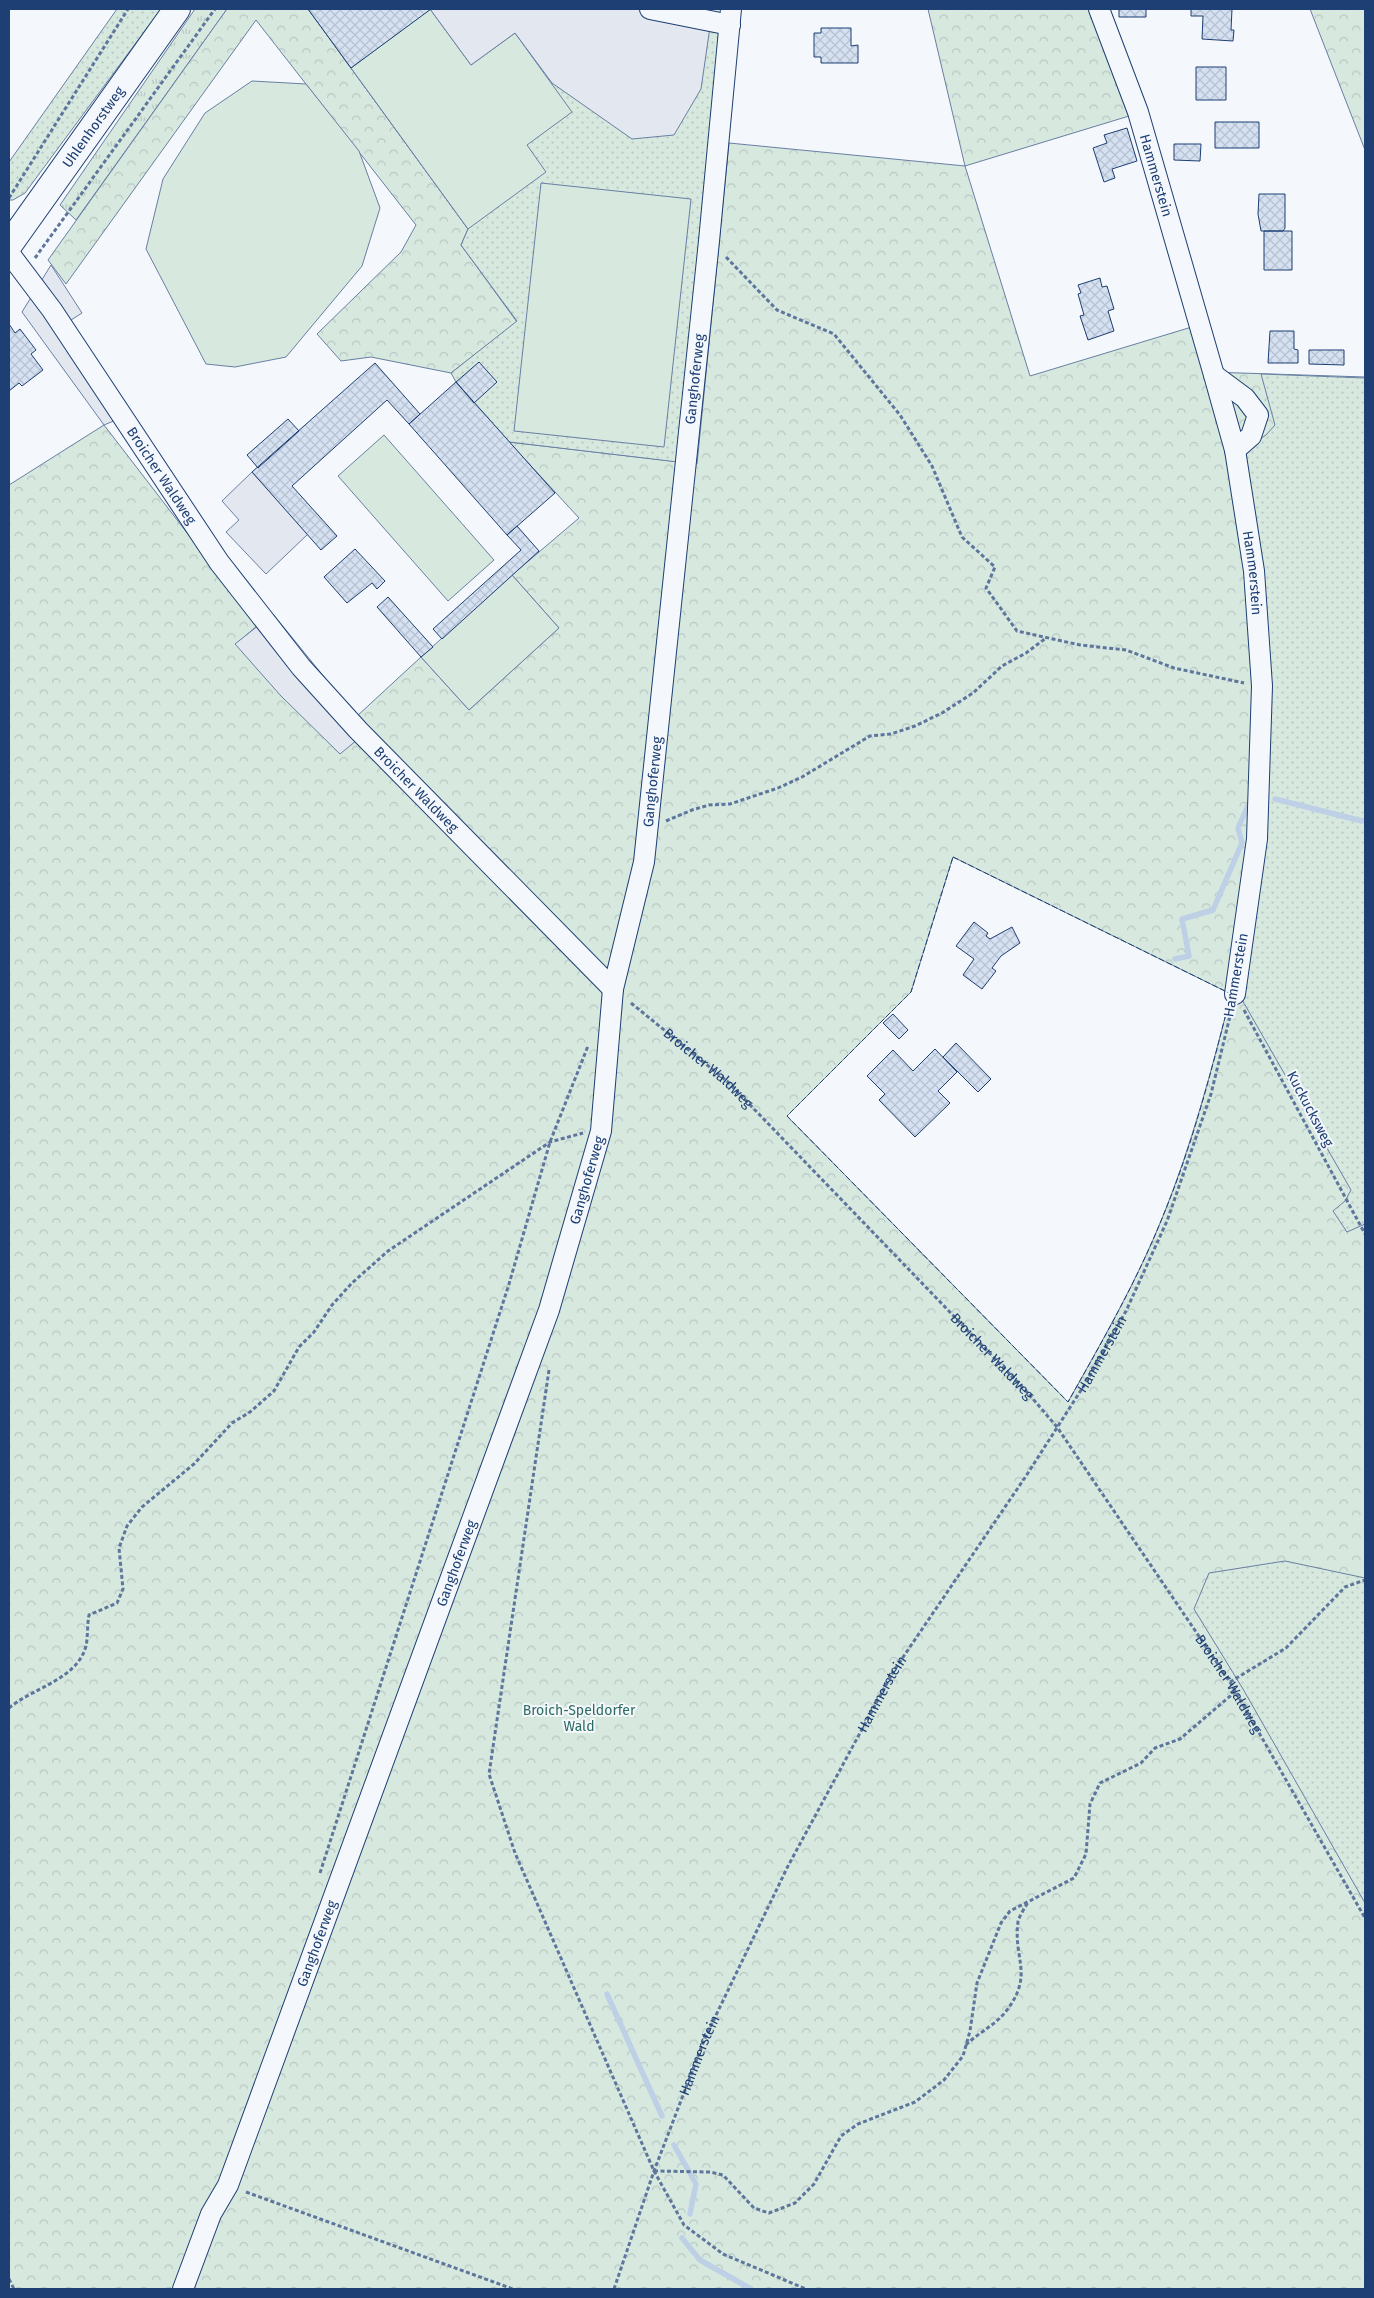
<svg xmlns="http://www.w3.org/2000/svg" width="1374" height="2298" viewBox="0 0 1374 2298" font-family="'Fira Sans',sans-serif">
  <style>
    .grass { fill: url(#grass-tufts); stroke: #687fa3 }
    .forest { fill: url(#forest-crowns); stroke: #687fa3; fill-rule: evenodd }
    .park { fill: url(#park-dots); stroke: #687fa3 }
    .pitch { fill: #d7e8df; stroke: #687fa3 }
    .parking { fill: #e3e8f0; stroke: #687fa3 }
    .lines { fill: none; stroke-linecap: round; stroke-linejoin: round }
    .stream { stroke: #bed0e5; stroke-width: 5.5 }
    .building { fill: url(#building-cross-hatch); stroke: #1d3f73 }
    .minor-casing { stroke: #1d3f73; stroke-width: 22 }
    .major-casing { stroke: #1d3f73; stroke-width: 28 }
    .path { stroke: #5e769c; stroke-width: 3; stroke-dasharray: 4 2.5; stroke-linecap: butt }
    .minor { stroke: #f4f7fb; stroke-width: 20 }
    .major { stroke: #f4f7fb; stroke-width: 26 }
    .fence { stroke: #1d3f73; stroke-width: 1; stroke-dasharray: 6 2.5; stroke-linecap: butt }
    .labels { text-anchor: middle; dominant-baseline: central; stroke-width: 4; stroke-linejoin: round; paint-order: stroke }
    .street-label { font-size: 14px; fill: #1d3f73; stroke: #f4f7fb }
    .park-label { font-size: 14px; fill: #2c6c60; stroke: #f4f7fb }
  </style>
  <defs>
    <pattern id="grass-tufts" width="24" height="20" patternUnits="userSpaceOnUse" patternTransform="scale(1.25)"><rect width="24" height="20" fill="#d7e8df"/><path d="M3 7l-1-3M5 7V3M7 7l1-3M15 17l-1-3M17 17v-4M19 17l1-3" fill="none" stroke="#b8c8c3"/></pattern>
    <pattern id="forest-crowns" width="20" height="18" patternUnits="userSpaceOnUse" patternTransform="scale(1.25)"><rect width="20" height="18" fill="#d7e8df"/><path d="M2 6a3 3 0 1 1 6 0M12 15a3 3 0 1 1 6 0" fill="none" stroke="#b8c8c3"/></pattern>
    <pattern id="park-dots" width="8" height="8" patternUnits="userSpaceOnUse" patternTransform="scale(1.25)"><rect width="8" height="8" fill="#d7e8df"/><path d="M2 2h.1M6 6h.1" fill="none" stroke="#b8c8c3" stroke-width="1.8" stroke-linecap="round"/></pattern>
    <pattern id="building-cross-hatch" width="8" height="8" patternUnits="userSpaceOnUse" patternTransform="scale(1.25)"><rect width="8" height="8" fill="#d5e0f0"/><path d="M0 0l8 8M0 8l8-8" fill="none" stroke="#b6c1d1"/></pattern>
  </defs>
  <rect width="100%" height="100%" fill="#f4f7fb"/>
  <!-- grass -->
  <path class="grass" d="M195 9H227L76 220 60 205Z"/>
  <!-- forest -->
  <path class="forest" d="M227 9H308L468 229 461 245 517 322 451 373 371 357 341 361 317 334 401 252 416 225 256 20 66 284 48 260Z
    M928 9H1089L1129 116 965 166 1030 376 1195 326 1209 372 1365 377V2289H9V485L104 425 258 625 236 644 356 717 421 657 469 710 559 628 512 575 579 518 509 442 697 464 729 143 965 166ZM953 857 1231 994C1212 1069 1192 1144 1163 1216 1137 1281 1102 1341 1068 1402L787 1116 911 992Z
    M1310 9H1365V150Z"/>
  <!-- park -->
  <path class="park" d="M117 9H161L25 193 13 200H9V162Z
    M308 9H722L678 462 509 442 456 382 451 373 517 321 461 245 468 229Z
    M1261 374 1365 378V1224L1347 1232 1333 1211 1345 1201 1351 1190 1241 998 1263 832 1238 454 1266 435 1275 425Z
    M1285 1561 1365 1578V1903L1243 1689 1194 1609 1209 1573Z"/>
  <!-- pitch -->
  <path class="pitch" d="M430 9 471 65 515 33 572 112 527 145 546 172 468 229 351 68Z
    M252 81 306 84 359 151 380 208 362 266 286 357 235 367 206 364 146 249 163 179 205 113Z
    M541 183 691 199 664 447 514 431Z
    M384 435 494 560 448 601 338 476Z
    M512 575 559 628 469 710 421 657Z"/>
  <!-- parking -->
  <path class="parking" d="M430 9H692L712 13 701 89 674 135 632 139 552 83 515 33 471 65Z
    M51 265 82 313 57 329 116 420 104 425 22 312Z
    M252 472 308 534 266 574 226 532 239 520 222 501Z
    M273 614 368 731 340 754 281 696 235 644Z"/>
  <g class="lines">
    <!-- stream -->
    <path class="stream" d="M1275 799 1362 821 1365 820
      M1175 959 1189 956 1182 919 1213 910 1242 843 1238 828 1250 801
      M607 1994 662 2116
      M674 2145 696 2184 690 2214
      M682 2238 700 2260 751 2289"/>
  </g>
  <!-- building -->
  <path class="building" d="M308 9H431L351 68Z
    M1119 9H1146V17H1119Z
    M1191 9H1232L1231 30H1234L1233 41 1202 39 1203 16H1191Z
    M821 28H851V46L858 45V63H821V57H814V33H821Z
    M1196 67H1226V100H1196Z
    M1215 122H1259V148H1215Z
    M1127 128 1137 161 1112 169 1115 178 1104 182 1093 148 1107 143 1104 135Z
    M1174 144H1201L1200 161 1174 160Z
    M1259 194H1285V228L1283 231H1261L1258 214Z
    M1264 231H1292V270H1264Z
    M1100 278 1102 287 1107 286 1114 309 1108 311 1114 331 1088 340 1080 316 1084 315 1078 294 1081 293 1078 285Z
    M9 324 15 333 20 329 36 350 31 354 43 370 22 386 19 383 9 391Z
    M1270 331H1294V349L1298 350V363H1268Z
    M1309 350H1344V365L1309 364Z
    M479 362 497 382 474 403 456 382Z
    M375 363 420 414 409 424 387 400 292 486 337 536 321 550 252 472Z
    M456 382 555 493 507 535 409 424Z
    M288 419 299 431 258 468 247 455Z
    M517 526 539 551 442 639 433 629 521 550 507 535Z
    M355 549 385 581 377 589 372 583 347 603 324 577Z
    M388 597 433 647 421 657 377 607Z
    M974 922 988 933 986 936 990 939 1012 927 1020 943 1001 956 992 968 996 971 982 989 963 975 974 959 956 946Z
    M893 1014 908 1030 899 1039 883 1023Z
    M956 1043 991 1079 978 1092 943 1057Z
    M935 1049 957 1072 938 1091 950 1103 915 1137 879 1100 885 1094 867 1076 893 1050 913 1071Z"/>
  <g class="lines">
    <defs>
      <g id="minor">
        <path d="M650 9 730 25"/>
        <path id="s3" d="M1099 9 1138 112 1214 375 1235 450 1254 571 1262 686 1257 839 1235 994"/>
        <path id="s4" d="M9 253 52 310 219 562 301 667 358 730 613 989"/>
        <path d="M1214 375 1245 398 1258 415 1251 436 1235 450"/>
        <path id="s5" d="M183 2289 211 2214 228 2185 549 1310 601 1131 613 989 644 862 709 241 731 9"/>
      </g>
      <g id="major">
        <path id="s6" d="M9 245 177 9"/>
      </g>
    </defs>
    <!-- minor casing -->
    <use href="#minor" class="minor-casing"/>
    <!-- major casing -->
    <use href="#major" class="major-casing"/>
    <!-- path -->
    <g class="path">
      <path d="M9 198 128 9"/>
      <path d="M726 257 777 310 834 334 900 415 932 466 962 537 995 567 986 588 1017 631 1080 645 1126 650 1174 668 1244 683"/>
      <path d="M35 258 215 9"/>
      <path d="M666 821 692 810 709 805 730 804 778 788 802 777 870 736 891 734 915 726 942 713 973 693 1002 666 1026 653 1046 638"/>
      <path id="s1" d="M631 1003 728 1082 1027 1392 1057 1427 1230 1682 1365 1918"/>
      <path d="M1244 1010 1365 1234"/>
      <path d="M549 1370 489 1774 515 1853 654 2171 684 2225 723 2254 806 2289"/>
      <path d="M1230 1682 1286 1648 1345 1587 1365 1580"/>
      <path d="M9 1708C32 1688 77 1680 86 1646 88 1637 87 1625 89 1615L117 1603 123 1589 119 1548 127 1526 142 1507 194 1464 232 1423 250 1412 274 1391 299 1347 314 1332 332 1305 352 1283 388 1251 550 1142 583 1133"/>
      <path d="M320 1873 509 1284 550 1142 588 1046"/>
      <path d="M966 2045C979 2032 996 2025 1007 2010 1034 1974 1013 1959 1018 1922 1019 1916 1025 1908 1028 1902"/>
      <path d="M654 2171 710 2172 723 2175 754 2208 769 2213 795 2203 814 2184 841 2136 858 2124 915 2102 944 2080 963 2056 970 2031 977 1983 1001 1923 1010 1911 1074 1878 1086 1854 1090 1804 1100 1783 1141 1763 1155 1748 1180 1739 1236 1691"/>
      <path d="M246 2192 513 2289"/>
      <path d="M9 2279 14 2289"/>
      <path id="s2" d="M614 2289 654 2171 705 2038 788 1866 893 1672 1026 1476 1085 1384 1126 1311 1167 1221 1211 1094 1231 1012"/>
    </g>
    <!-- minor -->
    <use href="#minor" class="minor"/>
    <!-- major -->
    <use href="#major" class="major"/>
    <!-- fence -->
    <path class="fence" d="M953 857 1231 994C1212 1069 1193 1144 1163 1216 1137 1281 1102 1342 1068 1402L787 1116 911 992Z"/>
  </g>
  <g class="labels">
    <!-- street labels -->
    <g class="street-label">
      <text stroke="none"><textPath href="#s6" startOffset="145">Uhlenhorstweg</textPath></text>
      <text stroke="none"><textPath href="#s3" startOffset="176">Hammerstein</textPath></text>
      <text stroke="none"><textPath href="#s5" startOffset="1991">Ganghoferweg</textPath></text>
      <text stroke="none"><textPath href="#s4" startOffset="270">Broicher Waldweg</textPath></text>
      <text stroke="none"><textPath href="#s3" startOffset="586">Hammerstein</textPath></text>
      <text stroke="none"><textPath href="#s5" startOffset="1586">Ganghoferweg</textPath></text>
      <text stroke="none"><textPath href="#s4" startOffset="675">Broicher Waldweg</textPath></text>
      <text transform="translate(1236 975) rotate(-80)">Hammerstein</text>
      <text stroke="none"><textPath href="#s1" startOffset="101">Broicher Waldweg</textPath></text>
      <text transform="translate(1310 1109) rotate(62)">Kuckucksweg</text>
      <text stroke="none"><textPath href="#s5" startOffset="1181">Ganghoferweg</textPath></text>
      <text stroke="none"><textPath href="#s2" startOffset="1059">Hammerstein</textPath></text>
      <text stroke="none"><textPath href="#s1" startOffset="506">Broicher Waldweg</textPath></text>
      <text stroke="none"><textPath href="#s5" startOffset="776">Ganghoferweg</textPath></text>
      <text stroke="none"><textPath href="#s1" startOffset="911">Broicher Waldweg</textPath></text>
      <text stroke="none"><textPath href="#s2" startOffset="654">Hammerstein</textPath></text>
      <text stroke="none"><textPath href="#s5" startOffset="371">Ganghoferweg</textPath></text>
      <text stroke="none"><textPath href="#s2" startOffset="249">Hammerstein</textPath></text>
    </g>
    <!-- park labels -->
    <g class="park-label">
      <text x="579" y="1710">Broich-Speldorfer<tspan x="579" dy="16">Wald</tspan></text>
    </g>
  </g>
  <!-- border -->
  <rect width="1374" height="2298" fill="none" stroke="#1d3f73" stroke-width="20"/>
</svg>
